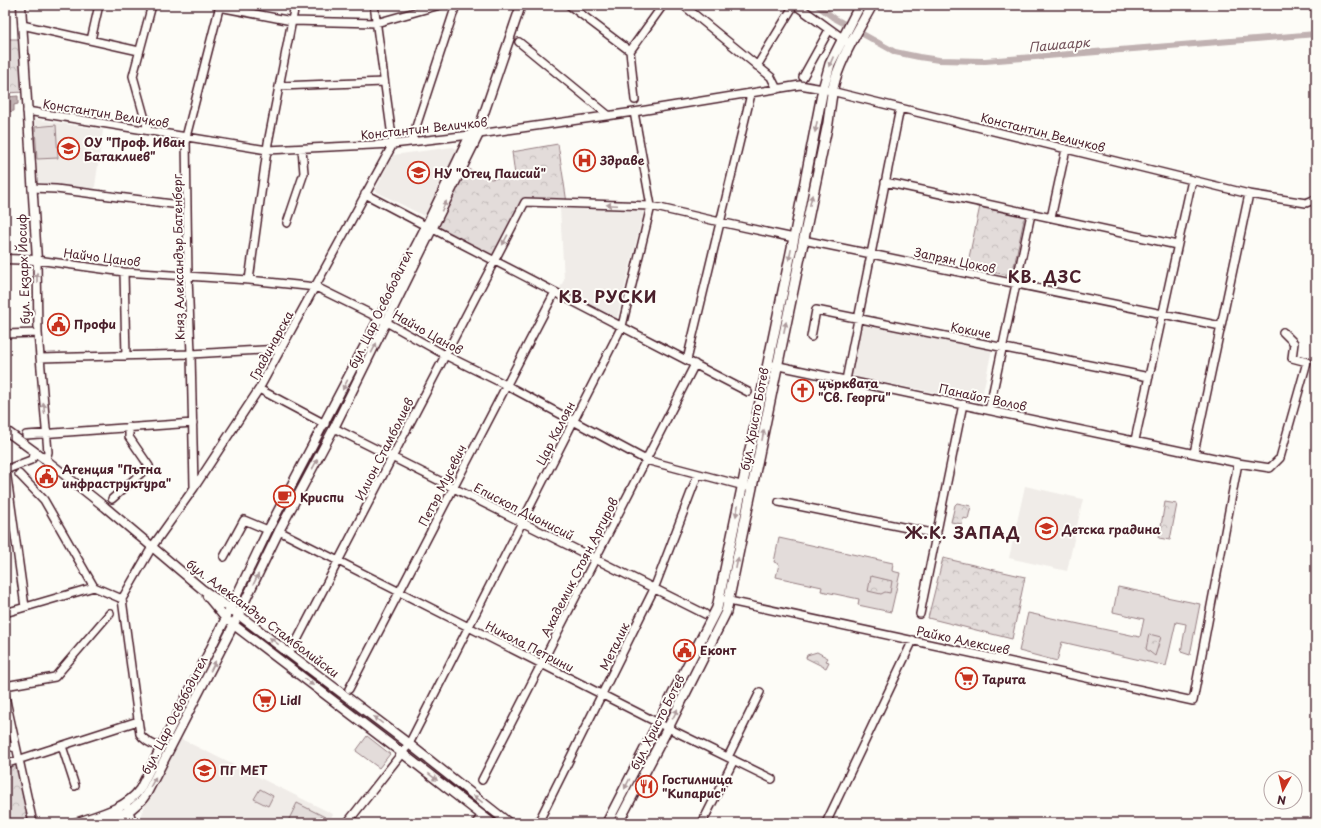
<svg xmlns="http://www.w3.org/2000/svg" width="1321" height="828" viewBox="0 0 1321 828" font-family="'Playpen Sans',sans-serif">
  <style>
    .built { fill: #f0ece8 }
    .green { fill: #e3dcda; stroke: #967e82 }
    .forest { fill: url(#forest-crowns); stroke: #967e82 }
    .water { fill: #c0b1b1; stroke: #91777b }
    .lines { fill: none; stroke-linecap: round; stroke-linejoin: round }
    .canal { stroke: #c0b1b1; stroke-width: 6 }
    .minor-casing { stroke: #4a1f2b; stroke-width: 10 }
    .tertiary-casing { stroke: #4a1f2b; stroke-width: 11 }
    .secondary-casing { stroke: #4a1f2b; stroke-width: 12 }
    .minor { stroke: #fdfcf7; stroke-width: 7 }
    .tertiary { stroke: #fdfcf7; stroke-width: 8 }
    .secondary { stroke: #fdfcf7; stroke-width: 9 }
    .oneway { fill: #ac999b }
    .labels { text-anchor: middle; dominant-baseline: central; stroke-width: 4; stroke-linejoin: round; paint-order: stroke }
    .street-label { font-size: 12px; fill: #4a1f2b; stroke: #fdfcf7 }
    .poi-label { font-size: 12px; font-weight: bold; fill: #4a1f2b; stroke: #fdfcf7; text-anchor: start }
    .water-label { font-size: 13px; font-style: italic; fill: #73525a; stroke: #fdfcf7 }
    .district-label { font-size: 16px; font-weight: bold; letter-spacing: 1px; fill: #4a1f2b; stroke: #fdfcf7 }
  </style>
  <defs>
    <pattern id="forest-crowns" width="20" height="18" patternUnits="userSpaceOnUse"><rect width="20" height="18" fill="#e3dcda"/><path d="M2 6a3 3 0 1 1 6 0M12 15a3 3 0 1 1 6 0" fill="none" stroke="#c4bcbb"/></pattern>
  </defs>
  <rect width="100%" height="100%" fill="#fdfcf7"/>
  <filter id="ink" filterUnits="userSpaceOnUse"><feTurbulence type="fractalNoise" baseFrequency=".025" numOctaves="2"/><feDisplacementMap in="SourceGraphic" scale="8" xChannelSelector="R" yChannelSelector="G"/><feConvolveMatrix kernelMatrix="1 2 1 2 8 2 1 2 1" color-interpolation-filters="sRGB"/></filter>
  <g filter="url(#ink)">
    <!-- built -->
    <path class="built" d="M34 119 103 130 94 193 38 182Z
      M453 147 462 152 430 219 375 191 393 155Z
      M560 208 644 210 617 318 560 288 564 280Z
      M859 322 992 349 981 402 848 375Z
      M1025 486 1083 499 1067 571 1009 558Z
      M179 738 333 814 328 823H141L139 818Z"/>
    <!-- green -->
    <path class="green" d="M56 125 58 158 37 159 35 127Z
      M779 538 893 563 892 571 900 573 891 612 858 605 859 599 821 591 822 587 776 577 779 564 774 562Z
      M1118 587 1200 604 1190 655 1181 652 1186 624 1176 622 1166 666 1062 642 1057 661 1019 651 1028 613 1140 637 1144 619 1113 612Z
      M367 736 390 754 379 768 356 751Z
      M260 789 273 796 268 806 254 799Z
      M297 803 325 817 322 823H287Z"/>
    <!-- forest -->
    <path class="forest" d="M5 39H23L26 92 5 93Z
      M558 144 567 203 525 202 494 260 433 229 463 167 491 179 515 175 512 152Z
      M980 206 1025 215 1012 276 967 267Z
      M1165 502 1177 504 1170 540 1159 538Z
      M957 503 971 506 968 519 963 518 962 524 951 522 955 505Z
      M943 558 1025 577 1012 639 928 618Z
      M871 576 892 581 890 593 885 592 881 594 868 591Z
      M1149 634 1161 637 1155 656 1146 649Z
      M817 652 828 658 826 661 829 662 826 668 806 658 807 655Z
      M19 759 33 823H14V822L5 823V764Z"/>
    <!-- water -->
    <path class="water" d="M18 96V104L14 105V111L7 112V110H5V97Z"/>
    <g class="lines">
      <!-- canal -->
      <path class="canal" d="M817 5 834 18 895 52 919 57 939 60 985 61 1316 34"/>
      <defs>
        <path id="minor" d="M569 5 630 51
          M683 5 771 77 777 89
          M219 7 292 21 376 23 440 5
          M22 25 139 51
          M91 40 99 5
          M519 42 608 115
          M757 66 794 5
          M803 77 829 30
          M280 86 384 82
          M635 100 630 51 663 5
          M27 111 267 150 393 144 479 134 634 112 800 85 823 89 1249 194 1306 203 1316 199
          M148 130 133 76 152 5
          M411 142 456 5
          M885 182 1177 245
          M32 188 56 189 172 204
          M365 194 422 224
          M1051 218 1066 149
          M287 223 304 173 302 149
          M433 229 748 392
          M803 240 1221 326
          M124 272 126 356
          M249 280 268 143 295 5
          M5 334 38 333
          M811 337 816 310 1149 377
          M40 358 191 354 281 349
          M687 360 751 94
          M774 365 1238 463 1270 468 1280 458 1307 362 1292 358 1294 343 1283 332
          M846 380 900 108
          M259 389 325 424
          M989 410 1031 214
          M334 428 705 614
          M26 435 193 423
          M1135 440 1192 180
          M1194 453 1249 194
          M46 460 48 452 38 333 37 260 124 272 249 280 316 287 379 318 445 355 506 385 646 460 748 487
          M5 470 31 460 36 454
          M6 470 25 607
          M19 474 44 500 94 587 122 599
          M194 487 191 354 188 277 186 137 220 5
          M112 499 149 466 129 437V427
          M779 502 937 534
          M279 531 668 728 772 779
          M224 557 244 520 268 530
          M720 599 1193 701 1238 463
          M5 613 94 587
          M920 614 963 404
          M293 648 525 202 651 206 720 222 794 238
          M5 686 55 677 110 613
          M349 689 555 292
          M5 696 33 823
          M5 745 16 748
          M62 746 75 786
          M161 748C153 744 145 742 140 734L122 599 152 547 194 488 259 389 393 144 374 5
          M728 757 760 692
          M5 764 138 721
          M482 780 695 364
          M126 803 133 823
          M347 823 409 744 622 326 651 206 634 112
          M476 823 482 815
          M538 823 654 589 698 474
          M702 823 734 760
          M826 823 913 640"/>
        <path id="tertiary" d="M796 5 847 42
          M1313 5 1316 6
          M5 259 37 260 21 5
          M5 430 46 460 105 507 202 589 231 609 290 654 409 744 509 823
          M207 596 226 619 402 753 492 823
          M75 823C98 815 126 809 140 789L222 626 268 530 379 318 426 226 470 135 480 125
          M99 823 129 811 142 800 147 793 230 632 279 531 334 428 479 134 480 125 521 5"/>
        <path id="secondary" d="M607 823 717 608 794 238 823 89 830 64 860 5
          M618 823 668 728 726 612 828 123C830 109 831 94 835 80 843 54 859 29 872 5"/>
      </defs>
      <!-- minor casing -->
      <use href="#minor" class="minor-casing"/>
      <!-- tertiary casing -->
      <use href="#tertiary" class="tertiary-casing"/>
      <!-- secondary casing -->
      <use href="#secondary" class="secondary-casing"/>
      <!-- minor -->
      <use href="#minor" class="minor"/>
      <!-- tertiary -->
      <use href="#tertiary" class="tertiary"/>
      <!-- secondary -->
      <use href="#secondary" class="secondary"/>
    </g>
    <!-- one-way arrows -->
    <defs><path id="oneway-solid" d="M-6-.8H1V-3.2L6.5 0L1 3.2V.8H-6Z"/></defs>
    <g class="oneway">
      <use href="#oneway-solid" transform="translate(831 62) rotate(113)"/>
      <use href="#oneway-solid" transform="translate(816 127) rotate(101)"/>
      <use href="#oneway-solid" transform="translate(811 200) rotate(-78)"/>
      <use href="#oneway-solid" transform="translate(612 205) rotate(-178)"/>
      <use href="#oneway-solid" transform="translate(444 206) rotate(-64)"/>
      <use href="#oneway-solid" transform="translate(505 240) rotate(118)"/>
      <use href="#oneway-solid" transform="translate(790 255) rotate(102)"/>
      <use href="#oneway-solid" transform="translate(37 278) rotate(-90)"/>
      <use href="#oneway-solid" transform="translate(785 327) rotate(-78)"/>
      <use href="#oneway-solid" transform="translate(374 348) rotate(-63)"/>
      <use href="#oneway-solid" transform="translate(345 385) rotate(117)"/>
      <use href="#oneway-solid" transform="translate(44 408) rotate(-95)"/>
      <use href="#oneway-solid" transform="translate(763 435) rotate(-79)"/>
      <use href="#oneway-solid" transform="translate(315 464) rotate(-62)"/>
      <use href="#oneway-solid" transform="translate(737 511) rotate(101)"/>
      <use href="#oneway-solid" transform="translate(737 563) rotate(-79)"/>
      <use href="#oneway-solid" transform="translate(256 579) rotate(-64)"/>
      <use href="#oneway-solid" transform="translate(274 641) rotate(-143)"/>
      <use href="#oneway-solid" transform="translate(213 666) rotate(-63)"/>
      <use href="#oneway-solid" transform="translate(309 682) rotate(37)"/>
      <use href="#oneway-solid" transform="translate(675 714) rotate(-63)"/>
      <use href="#oneway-solid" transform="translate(378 720) rotate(-143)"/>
      <use href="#oneway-solid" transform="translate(433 777) rotate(38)"/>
      <use href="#oneway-solid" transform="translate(153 782) rotate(-62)"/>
      <use href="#oneway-solid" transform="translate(627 784) rotate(117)"/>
      <use href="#oneway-solid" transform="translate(478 799) rotate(-142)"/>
    </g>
  </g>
  <!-- icons -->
  <defs>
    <symbol id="school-ring" viewBox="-11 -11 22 22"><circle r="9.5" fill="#fdfcf7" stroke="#c8321e" stroke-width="1.5"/><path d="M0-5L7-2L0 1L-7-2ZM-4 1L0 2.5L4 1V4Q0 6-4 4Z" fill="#c8321e"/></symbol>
    <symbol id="hospital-ring" viewBox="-11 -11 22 22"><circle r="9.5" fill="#fdfcf7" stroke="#c8321e" stroke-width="1.5"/><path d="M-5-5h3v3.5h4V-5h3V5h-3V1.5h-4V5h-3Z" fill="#c8321e"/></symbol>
    <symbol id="civic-ring" viewBox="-11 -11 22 22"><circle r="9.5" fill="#fdfcf7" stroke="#c8321e" stroke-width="1.5"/><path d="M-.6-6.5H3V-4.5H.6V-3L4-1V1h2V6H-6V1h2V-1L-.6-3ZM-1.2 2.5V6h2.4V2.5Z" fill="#c8321e"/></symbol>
    <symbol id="church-ring" viewBox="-11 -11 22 22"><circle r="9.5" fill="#fdfcf7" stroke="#c8321e" stroke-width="1.5"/><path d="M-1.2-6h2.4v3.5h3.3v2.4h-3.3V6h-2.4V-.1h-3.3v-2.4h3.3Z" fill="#c8321e"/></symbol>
    <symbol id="cafe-ring" viewBox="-11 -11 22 22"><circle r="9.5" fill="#fdfcf7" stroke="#c8321e" stroke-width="1.5"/><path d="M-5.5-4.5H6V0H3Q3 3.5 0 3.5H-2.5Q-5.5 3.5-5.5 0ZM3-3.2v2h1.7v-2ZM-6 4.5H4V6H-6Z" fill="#c8321e"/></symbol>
    <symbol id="supermarket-ring" viewBox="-11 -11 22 22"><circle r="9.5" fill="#fdfcf7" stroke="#c8321e" stroke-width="1.5"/><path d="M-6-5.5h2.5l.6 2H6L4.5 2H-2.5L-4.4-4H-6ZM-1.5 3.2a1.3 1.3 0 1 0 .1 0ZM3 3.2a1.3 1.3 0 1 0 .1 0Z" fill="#c8321e"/></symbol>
    <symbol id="restaurant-ring" viewBox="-11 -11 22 22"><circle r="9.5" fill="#fdfcf7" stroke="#c8321e" stroke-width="1.5"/><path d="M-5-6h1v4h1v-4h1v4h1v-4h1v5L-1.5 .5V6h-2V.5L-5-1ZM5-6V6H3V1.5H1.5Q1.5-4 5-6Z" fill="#c8321e"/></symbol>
  </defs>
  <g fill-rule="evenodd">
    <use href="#school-ring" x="56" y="136" width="25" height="25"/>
    <use href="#hospital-ring" x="572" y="148" width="25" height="25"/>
    <use href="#school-ring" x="406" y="160" width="25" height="25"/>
    <use href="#civic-ring" x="46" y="312" width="25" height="25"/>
    <use href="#church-ring" x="790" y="378" width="25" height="25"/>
    <use href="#civic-ring" x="34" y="464" width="25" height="25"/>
    <use href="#cafe-ring" x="272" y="484" width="25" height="25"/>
    <use href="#school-ring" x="1034" y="516" width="25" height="25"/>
    <use href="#civic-ring" x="672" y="638" width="25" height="25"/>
    <use href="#supermarket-ring" x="954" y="666" width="25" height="25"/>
    <use href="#supermarket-ring" x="252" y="688" width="25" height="25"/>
    <use href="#school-ring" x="192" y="758" width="25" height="25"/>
    <use href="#restaurant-ring" x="634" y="774" width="25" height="25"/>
  </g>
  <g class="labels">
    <!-- street labels -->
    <g class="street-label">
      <text transform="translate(106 113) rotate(9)">Константин Величков</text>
      <text transform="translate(424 128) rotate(-6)">Константин Величков</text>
      <text transform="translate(1043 132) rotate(14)">Константин Величков</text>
      <text transform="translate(102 257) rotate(7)">Найчо Цанов</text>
      <text transform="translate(178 257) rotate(-91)">Княз Александър Батенберг</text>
      <text transform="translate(955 260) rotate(12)">Запрян Цоков</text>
      <text transform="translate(23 269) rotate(-92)">бул. Екзарх Йосиф</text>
      <text transform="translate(380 309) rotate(-64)">бул. Цар Освободител</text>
      <text transform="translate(971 330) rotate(11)">Кокиче</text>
      <text transform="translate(428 332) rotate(29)">Найчо Цанов</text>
      <text transform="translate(271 345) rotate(-61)">Градинарска</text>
      <text transform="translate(983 397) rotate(12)">Панайот Волов</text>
      <text transform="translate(754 419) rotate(-79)">бул. Христо Ботев</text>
      <text transform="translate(555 433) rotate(-63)">Цар Калоян</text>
      <text transform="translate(384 449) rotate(-63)">Илион Стамболиев</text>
      <text transform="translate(442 485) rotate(-63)">Петър Мусевич</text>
      <text transform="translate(524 511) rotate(27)">Епископ Дионисий</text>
      <text transform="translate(579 567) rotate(-63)">Академик Стоян Аргиров</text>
      <text transform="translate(263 618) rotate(37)">бул. Александър Стамболийски</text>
      <text transform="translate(963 640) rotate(12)">Райко Алексиев</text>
      <text transform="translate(530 646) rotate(27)">Никола Петрини</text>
      <text transform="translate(614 646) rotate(-64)">Металик</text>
      <text transform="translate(174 715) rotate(-63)">бул. Цар Освободител</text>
      <text transform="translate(657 722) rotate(-63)">бул. Христо Ботев</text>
    </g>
    <!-- poi labels -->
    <g class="poi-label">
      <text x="84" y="142">ОУ "Проф. Иван<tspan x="84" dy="14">Батаклиев"</tspan></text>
      <text x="600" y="160">Здраве</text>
      <text x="434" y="173">НУ "Отец Паисий"</text>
      <text x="74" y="324">Профи</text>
      <text x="818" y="383">църквата<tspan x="818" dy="14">"Св. Георги"</tspan></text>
      <text x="62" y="469">Агенция "Пътна<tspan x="62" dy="14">инфраструктура"</tspan></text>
      <text x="300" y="497">Криспи</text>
      <text x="1062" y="529">Детска градина</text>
      <text x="700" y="650">Еконт</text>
      <text x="982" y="679">Тарита</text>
      <text x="280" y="700">Lidl</text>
      <text x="220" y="770">ПГ МЕТ</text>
      <text x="662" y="779">Гостилница<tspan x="662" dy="14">"Кипарис"</tspan></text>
    </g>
    <!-- water labels -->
    <g class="water-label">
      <text transform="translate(1059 44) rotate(-5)">Пашаарк</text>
    </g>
    <!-- district labels -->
    <g class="district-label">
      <text x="1045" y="276">КВ. ДЗС</text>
      <text x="608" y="296">КВ. РУСКИ</text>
      <text x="963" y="532">Ж.К. ЗАПАД</text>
    </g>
  </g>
  <!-- margin -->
  <rect width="1321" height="828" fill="none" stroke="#fdfcf7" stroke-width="20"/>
  <rect x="10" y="10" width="1301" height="808" fill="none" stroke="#4a1f2b" stroke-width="1.5" filter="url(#ink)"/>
  <!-- north arrow -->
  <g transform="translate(1283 790) rotate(188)"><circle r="19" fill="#fdfcf7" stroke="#b5a4a5"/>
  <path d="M0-3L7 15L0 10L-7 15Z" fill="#c8321e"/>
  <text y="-6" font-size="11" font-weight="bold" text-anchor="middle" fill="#4a1f2b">N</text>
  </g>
</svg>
